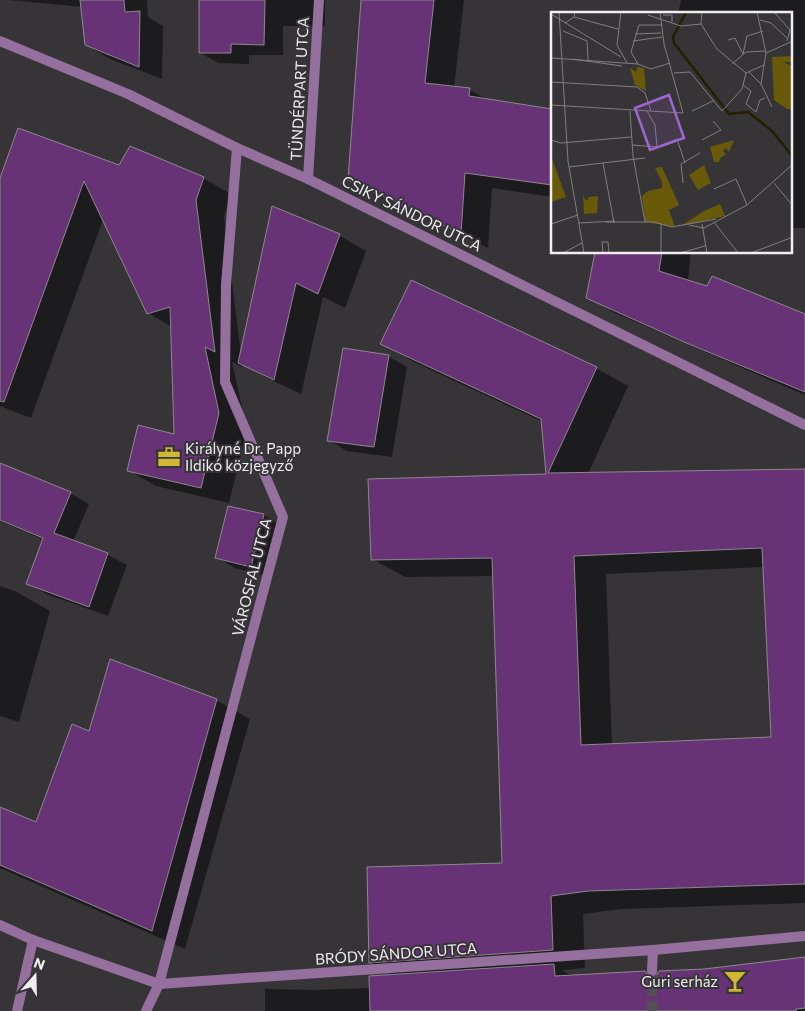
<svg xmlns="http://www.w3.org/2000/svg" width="805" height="1011" viewBox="0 0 805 1011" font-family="Commissioner,sans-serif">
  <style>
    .shadow { fill: #0007; fill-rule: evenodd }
    .building { fill: #683376; stroke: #8c898d; fill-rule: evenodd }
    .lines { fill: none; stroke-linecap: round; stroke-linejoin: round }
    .minor-tunnel { stroke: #525053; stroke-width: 10; stroke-dasharray: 10 5; stroke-linecap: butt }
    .service { stroke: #95709f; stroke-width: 10 }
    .pedestrian { stroke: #95709f; stroke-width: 10 }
    .minor { stroke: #95709f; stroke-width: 10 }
    .tertiary { stroke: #95709f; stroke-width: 10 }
    .labels { text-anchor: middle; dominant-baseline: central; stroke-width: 4; stroke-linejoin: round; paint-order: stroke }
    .street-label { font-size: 15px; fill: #f0eef1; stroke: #363437 }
    .poi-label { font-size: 15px; fill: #f0eef1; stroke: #363437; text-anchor: start }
    .inset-river { fill: none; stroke: #251f01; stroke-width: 2.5 }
    .inset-road { fill: none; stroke: #807e81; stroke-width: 1 }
    .view { fill: #9e66ce; fill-opacity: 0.15; stroke: #9e66ce; stroke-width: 2.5 }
    .inset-edge { fill: none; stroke: #f0eef1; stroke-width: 2.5 }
  </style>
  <rect width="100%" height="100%" fill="#363437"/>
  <!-- shadow -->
  <path class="shadow" d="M9 0H147L148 17 163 26 162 79 110 59 86 45 82 7Z
    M200 0H325V26H283V55H249V64L219 63 200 53Z
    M363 0H464L454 88 470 90 488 100 552 110V197L492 188 488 248 377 196 349 179Z
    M681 0H805V228H791V14H678Z
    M119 166 203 178 231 194 224 216 241 355 273 208 340 236 366 251 345 308 323 297 301 394 267 378 242 364V367L232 362 247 430 229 503 156 486 128 470 176 435 172 327 148 313 103 220 31 418 0 406V181Z
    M597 252H691L688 281 805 315V395L615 313 587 297Z
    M382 344 596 368 628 386 588 474 805 470V903L621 909 583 914 585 968 562 970 574 977 645 973 654 978 704 970 805 958V1011H265V989L314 990 371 988 395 976 370 962 504 865 494 576 405 577 372 559 547 475 543 422 414 362ZM764 567 772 738 612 745 606 574Z
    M388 356 407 367 392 457 347 451 328 440Z
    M0 474 70 493 89 504 73 542 108 555 127 565 108 616 46 594 28 583 44 540 0 521Z
    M229 507 264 515 282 526 270 577 235 568 217 557Z
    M0 586 17 592 50 611 19 722 0 716Z
    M216 700 250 719 185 949 0 868V808L36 824 90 732Z"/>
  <!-- building -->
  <path class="building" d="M80 0H124L125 12 140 11 139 67 85 45Z
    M199 0H265L264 45 231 44V53H199Z
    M361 0H434L425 83 470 88 469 96 552 109V185L465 173 461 234 348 180Z
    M18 128 119 165 130 146 204 177 196 200 215 352 205 347 219 413 201 488 127 471 138 425 174 434 170 307 147 314 84 181 4 402 0 401V178Z
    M272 206 340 234 318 294 296 283 274 380 238 363Z
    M595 252H662L659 271 707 286 712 276 805 314V392L684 342 586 298Z
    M411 280 597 367 548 473 805 469V884L588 891 551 896 553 950 369 963 367 867 502 863 492 558 371 560 368 479 546 474 541 419 380 344ZM762 548 771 737 581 745 574 556Z
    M343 348 389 355 374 447 327 441Z
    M0 463 71 492 54 533 108 553 89 607 26 584 43 538 0 520Z
    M228 506 264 514 251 567 215 558Z
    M110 659 217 699 152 931 0 865V807L36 822 72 724 89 731Z
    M805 957V1008L796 1009V1011H370L369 976 554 964 555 976 645 971 648 976 652 978 657 975 659 971 704 969Z"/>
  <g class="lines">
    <!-- minor-tunnel -->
    <path class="minor-tunnel" d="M652 1011V971"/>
    <!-- service -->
    <path class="service" d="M17 1011 33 940
      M146 1011 159 984"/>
    <!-- pedestrian -->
    <path class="pedestrian" d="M653 950 805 936"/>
    <!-- minor -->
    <path class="minor" d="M308 179 319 0
      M0 925 33 940 159 984 653 950 652 971
      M159 984 283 517 225 382 226 285 237 148"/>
    <!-- tertiary -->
    <path class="tertiary" d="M0 41 128 94 237 148 308 179 805 425"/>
  </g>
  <!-- icons -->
  <defs>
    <symbol id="office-bare" viewBox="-9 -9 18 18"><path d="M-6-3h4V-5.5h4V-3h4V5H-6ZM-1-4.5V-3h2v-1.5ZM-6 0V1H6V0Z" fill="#d1b736" stroke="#363437" stroke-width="2.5" paint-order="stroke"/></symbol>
    <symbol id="bar-bare" viewBox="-9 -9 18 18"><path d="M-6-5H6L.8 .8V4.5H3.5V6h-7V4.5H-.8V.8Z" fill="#d1b736" stroke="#363437" stroke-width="2.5" paint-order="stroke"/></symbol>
  </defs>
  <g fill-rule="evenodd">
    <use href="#office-bare" x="153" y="441" width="32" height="32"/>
    <use href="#bar-bare" x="719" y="965" width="32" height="32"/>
  </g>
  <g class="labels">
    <!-- street labels -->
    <g class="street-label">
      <text transform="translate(299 89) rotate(-87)">TÜNDÉRPART UTCA</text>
      <text transform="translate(412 213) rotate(26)">CSIKY SÁNDOR UTCA</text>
      <text transform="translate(251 577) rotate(-76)">VÁROSFAL UTCA</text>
      <text transform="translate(396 953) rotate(-4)">BRÓDY SÁNDOR UTCA</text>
    </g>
    <!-- poi labels -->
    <g class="poi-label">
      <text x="185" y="448">Királyné Dr. Papp<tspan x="185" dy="17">Ildikó közjegyző</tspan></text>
      <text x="718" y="981" text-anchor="end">Guri serház</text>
    </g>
  </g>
  <!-- overview -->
  <g transform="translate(551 12)">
    <rect width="241" height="241" fill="#363437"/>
    <path d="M241 44V50H232L241 54V97H236L223 88 221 45ZM86 55 93 56 95 79 84 73 79 56 85 60ZM183 128 178 140 175 136 172 139 175 142 169 146 170 150 168 147V150H163L159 135ZM0 144 15 185 0 190ZM153 153 160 171 147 178 138 163ZM111 155 128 193 118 198 124 215 94 210 91 184 97 179 111 176V170L104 156ZM32 183 35 189 38 185 47 184 46 201 33 202ZM169 192 174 204 130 214 153 199Z" fill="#685a09"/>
    <path class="inset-river" d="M135 0 122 25 123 31 178 102 197 100 221 119 242 145"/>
    <path class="inset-road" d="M8 0 17 149 33 241M70 0 66 33 76 51M151 0 150 12 166 37 195 61M206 0 215 41 210 72 221 95M223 0 239 18 236 29M0 2 70 45M97 3 130 14 150 12M112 3H121V10M23 5 67 17M209 8 220 11 236 26M14 11 23 5 24 0M110 13H88L80 40 87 52 100 57 119 51M12 19 36 29 37 48M84 22 110 21M177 28 184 26 192 42M82 29 111 25M215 41 242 29M192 42 196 24 212 19M0 46 87 52M21 47 71 54M181 52 195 40 214 39M198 60 210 72M123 61 139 60 171 99 191 77 195 61M195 61 213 53M0 70 86 75 94 81 100 99M192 73 200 79 195 92 205 100 209 88 214 86M0 93 132 101 113 32 109 0M79 99 82 144 94 210M96 99 104 113 106 135M141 99 162 89M0 128 10 131 80 125M151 128 170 118 162 109M127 130 134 151M81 133 106 135 126 127M52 151 63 211M18 155 94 146M132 171 130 152 149 141M223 171 242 194M163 177 185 167 196 193M54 210H103L121 215 165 207M163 210 187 241M28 211 64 209M0 212 27 203M151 212 156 241M138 213 153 216 196 193 242 152M12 241 31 231M52 241 51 230H57L58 241M110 241V212M129 241 154 234M200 241 242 225"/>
    <path class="view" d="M118 83 133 126 99 138 84 96Z"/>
    <rect width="241" height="241" class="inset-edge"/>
  </g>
  <!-- north arrow -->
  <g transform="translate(35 976) rotate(20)" stroke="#363437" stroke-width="4" paint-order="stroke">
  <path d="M0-4L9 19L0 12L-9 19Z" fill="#f0eef1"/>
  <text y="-8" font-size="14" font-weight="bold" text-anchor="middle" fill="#f0eef1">N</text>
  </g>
</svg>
